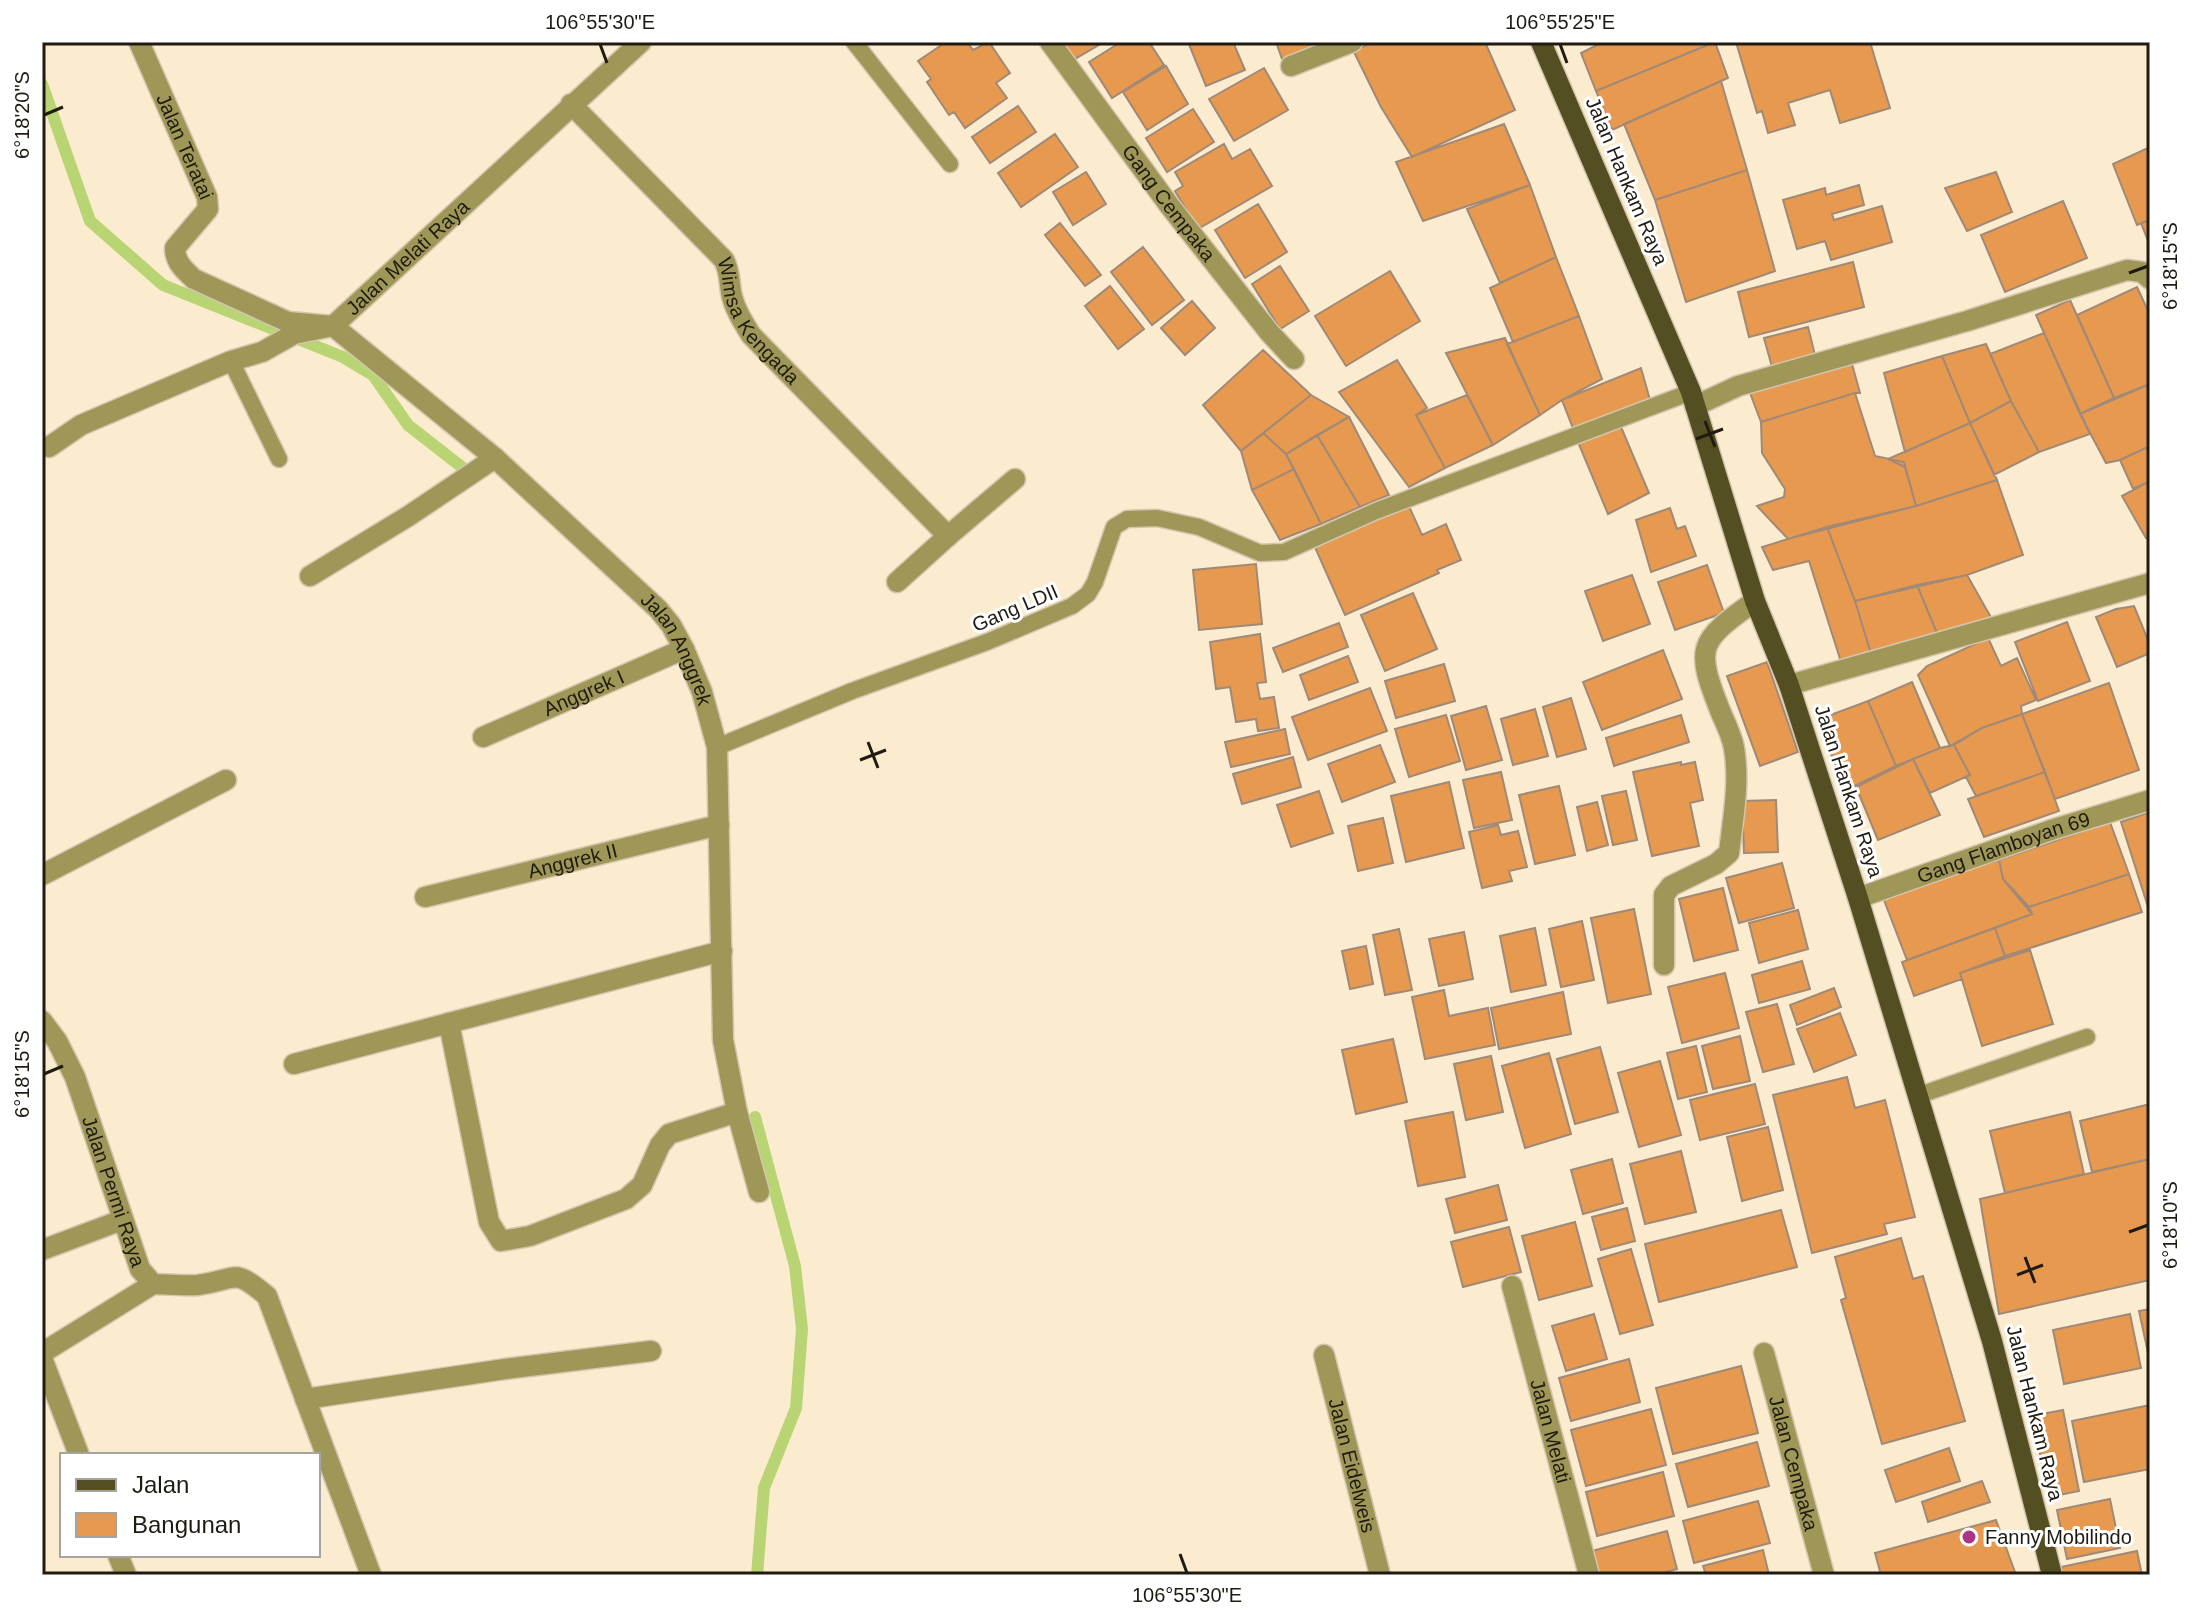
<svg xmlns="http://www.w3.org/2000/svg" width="2192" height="1617" viewBox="0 0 2192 1617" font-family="Arial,sans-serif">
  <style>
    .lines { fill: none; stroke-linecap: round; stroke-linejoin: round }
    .stream { stroke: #b9d573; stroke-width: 12 }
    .building { fill: #e7994f; stroke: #a08976; stroke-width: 2 }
    .service-casing { stroke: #d4c6ae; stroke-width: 19 }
    .minor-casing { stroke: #d4c6ae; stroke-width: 23 }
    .primary-casing { stroke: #d4c6ae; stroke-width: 23 }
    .service { stroke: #9f9758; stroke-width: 16 }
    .minor { stroke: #9f9758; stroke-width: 20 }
    .primary { stroke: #544f22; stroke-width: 20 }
    .ticks { fill: none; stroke: #201b11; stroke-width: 3 }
    .poi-dot { fill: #ad3387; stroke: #fff; stroke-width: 3 }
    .labels { text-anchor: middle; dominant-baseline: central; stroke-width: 6; stroke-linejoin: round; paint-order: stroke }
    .street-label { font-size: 20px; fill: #201b11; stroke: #fff }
    .poi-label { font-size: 20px; fill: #201b11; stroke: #fff; text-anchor: start }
    .neatline { fill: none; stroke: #201b11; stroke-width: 3 }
    .ticks-label { font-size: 20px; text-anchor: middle; fill: #201b11 }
  </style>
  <rect width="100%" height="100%" fill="#fbecd0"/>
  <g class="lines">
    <!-- stream -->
    <path class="stream" d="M42 84 90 221 163 285 343 357 373 375 408 425 463 468
      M755 1117 795 1266 802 1329 796 1408 764 1488 757 1575"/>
  </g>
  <!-- building -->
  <path class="building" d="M946 42H967L973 50 989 42 1010 73 996 83 1007 98 965 128 954 112 949 115 927 82 931 79 918 61Z
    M1063 42H1104L1073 60Z
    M1121 42H1149L1164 65 1112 98 1089 62Z
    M1188 42H1233L1245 70 1206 86Z
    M1276 42H1326L1282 59Z
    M1375 42H1485L1515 110 1412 157 1381 107 1353 50Z
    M1603 42H1715L1596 91 1581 53Z
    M1715 42 1728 78 1612 130 1596 91Z
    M1736 42H1870L1890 108 1840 123 1830 90 1788 103 1795 125 1768 133 1762 111 1757 113Z
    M1166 66 1188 104 1147 130 1123 92Z
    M1264 68 1288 110 1234 141 1209 99Z
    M1721 81 1747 170 1655 200 1624 124Z
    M1018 106 1036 132 990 163 972 137Z
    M1193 109 1214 142 1167 172 1146 138Z
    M1504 124 1530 185 1423 221 1396 162Z
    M1055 134 1078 167 1021 207 998 173Z
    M1224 144 1232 159 1250 149 1272 186 1198 229 1175 191 1183 186 1175 172Z
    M2150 147V220L2137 225 2113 164Z
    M1747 170 1775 271 1686 302 1655 200Z
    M1086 172 1106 204 1073 225 1053 192Z
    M1996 172 2012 212 1967 231 1945 188Z
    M1530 185 1556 257 1500 283 1467 209Z
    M1859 185 1864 205 1832 214 1834 220 1882 206 1892 242 1831 260 1825 241 1797 249 1783 200 1825 188 1826 195Z
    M2063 201 2087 258 2005 292 1981 235Z
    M1258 204 1287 252 1245 278 1215 230Z
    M2150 220V246L2141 223Z
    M1060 223 1101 275 1085 286 1045 235Z
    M1143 247 1184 300 1152 325 1111 272Z
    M1556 257 1579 316 1513 342 1490 288Z
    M1853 262 1864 307 1749 337 1738 292Z
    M1280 266 1309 311 1280 329 1252 284Z
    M1390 271 1420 321 1346 366 1315 316Z
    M1110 286 1144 329 1118 349 1085 306Z
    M2137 287 2150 315V384L2114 398 2077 315Z
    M2070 300 2114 398 2080 414 2036 315Z
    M1192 301 1215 328 1185 355 1161 328Z
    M1579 316 1602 379 1562 400 1540 415 1507 344Z
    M1808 327 1815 355 1772 367 1764 338Z
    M2044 333 2090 434 2039 452 2011 401 1990 354Z
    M1505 338 1540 415 1493 445 1446 353Z
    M1986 344 2011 401 1970 423 1942 356Z
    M1263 350 1311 395 1241 451 1203 405Z
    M1942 356 1970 423 1905 452 1884 373Z
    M1397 360 1427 408 1416 415 1445 468 1409 487 1339 392Z
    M1852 364 1860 393H1855L1761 422 1750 393Z
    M1641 368 1650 400 1574 431 1562 400Z
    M2150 384V446L2120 460 2106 463 2080 414Z
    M1855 393 1875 456 1904 462 1916 506 1788 539 1757 506 1784 497 1785 489 1762 453 1761 422Z
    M1311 395 1349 417 1286 454 1263 433Z
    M1467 395 1493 445 1445 468 1416 415Z
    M2011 401 2039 452 1994 475 1970 423Z
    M1349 417 1389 495 1360 507 1317 435Z
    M1970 423 1997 480 1916 506 1905 467 1888 459Z
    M1621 427 1649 493 1608 514 1578 442Z
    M1263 433 1286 454 1294 469 1252 490 1241 451Z
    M1317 435 1360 507 1321 524 1286 454Z
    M2150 446V481L2133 489 2120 460Z
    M1294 469 1321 524 1280 540 1252 490Z
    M1997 480 2023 555 1967 575 1855 601 1827 527 1916 506Z
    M2150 481V537L2146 538 2122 496Z
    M1408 504 1422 535 1446 524 1461 560 1437 570 1439 573 1345 615 1314 545Z
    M1670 508 1677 529 1685 526 1696 556 1651 572 1636 520Z
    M1827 527 1855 601 1872 657 1842 665 1809 561 1773 570 1762 547Z
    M1256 564 1262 624 1199 630 1193 570Z
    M1707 565 1724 613 1675 630 1658 582Z
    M1632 575 1650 624 1603 641 1585 591Z
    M1967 575 1993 621 1939 638 1917 585Z
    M1917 585 1939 638 1872 657 1855 601Z
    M1413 593 1437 649 1385 671 1361 615Z
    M2134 606 2150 645V653L2117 667 2096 617 2116 609Z
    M2067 622 2090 681 2038 701 2015 642Z
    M1339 623 1348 647 1283 672 1273 648Z
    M1260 634 1266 682 1257 683 1260 699 1274 697 1279 728 1258 731 1256 719 1236 722 1230 687 1216 689 1210 642Z
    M1988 638 2001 666 2017 658 2036 700 2021 706 2022 714 1982 728 1950 746 1918 675 1927 666Z
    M1663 650 1682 699 1602 730 1583 682Z
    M1348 656 1358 682 1309 700 1300 675Z
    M1767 662 1798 752 1760 766 1727 676Z
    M1444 664 1455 701 1396 718 1385 681Z
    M1912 682 1940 748 1896 766 1868 701Z
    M2109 683 2139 770 2055 799 2022 714Z
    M1370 688 1387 731 1308 760 1292 717Z
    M1571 698 1586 749 1557 757 1543 707Z
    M1868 701 1896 766 1846 790 1817 720Z
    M1486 706 1502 760 1466 770 1451 716Z
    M1535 709 1548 756 1513 765 1501 719Z
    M2022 714 2045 772 1976 796 1966 777 1970 775 1954 745 1982 728Z
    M1446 715 1460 761 1409 777 1395 729Z
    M1681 715 1689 742 1614 766 1606 738Z
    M1285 729 1290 754 1231 767 1225 742Z
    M1380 745 1395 782 1342 802 1328 764Z
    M1954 745 1970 775 1930 793 1913 759 1940 748Z
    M1293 757 1301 787 1242 804 1233 774Z
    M1913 759 1940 815 1878 840 1856 787Z
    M1681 762V765L1695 762 1703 800 1690 803 1699 846 1652 856 1633 772Z
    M1501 772 1512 820 1474 828 1463 780Z
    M2045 772 2059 811 1984 837 1968 799Z
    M1449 782 1464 848 1406 862 1391 796Z
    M1559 786 1575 855 1535 864 1519 795Z
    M1319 791 1333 833 1291 847 1277 805Z
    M1626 791 1637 840 1613 845 1602 796Z
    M1776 800 1778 852 1744 853 1742 801Z
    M1597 802 1608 845 1587 851 1577 807Z
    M2150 812V910H2149L2121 822Z
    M1383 818 1393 863 1358 871 1348 826Z
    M2110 822 2129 874 2029 907 2003 879 1999 860Z
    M1498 825 1501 835 1518 831 1527 867 1509 871 1512 881 1482 888 1469 832Z
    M1999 860 2003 879 2032 914 1907 960 1882 895Z
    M1782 863 1794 908 1739 923 1726 878Z
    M2129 874 2142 912 2005 956 1995 928 2032 914 2029 907Z
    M1723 888 1738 950 1694 961 1679 899Z
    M1634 909 1651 994 1608 1003 1591 918Z
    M1798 910 1808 949 1759 963 1749 923Z
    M1582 921 1594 980 1561 987 1549 929Z
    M1535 928 1546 985 1511 992 1500 936Z
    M1995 928 2005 956 1960 973 1962 979 1914 996 1902 962Z
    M1399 929 1412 990 1385 995 1373 935Z
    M1464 932 1473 979 1439 986 1429 939Z
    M1366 946 1373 984 1350 989 1342 951Z
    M2030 950 2053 1024 1982 1046 1960 973Z
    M1802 961 1810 989 1759 1003 1752 975Z
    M1725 973 1739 1028 1682 1043 1668 987Z
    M1834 988 1841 1007 1797 1025 1790 1005Z
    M1444 990 1449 1016 1488 1008 1495 1045 1425 1059 1412 997Z
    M1563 992 1571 1034 1499 1049 1491 1008Z
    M1777 1004 1794 1064 1763 1072 1746 1012Z
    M1840 1013 1856 1055 1814 1072 1797 1029Z
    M1740 1036 1750 1081 1713 1089 1702 1046Z
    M1393 1039 1407 1102 1356 1114 1342 1050Z
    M1696 1046 1707 1092 1678 1099 1667 1053Z
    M1600 1047 1618 1112 1575 1124 1557 1059Z
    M1549 1053 1571 1134 1525 1148 1502 1066Z
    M1491 1056 1503 1112 1466 1120 1454 1064Z
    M1660 1061 1681 1135 1639 1147 1618 1073Z
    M1847 1077 1855 1108 1885 1100 1915 1217 1884 1224 1887 1234 1812 1253 1773 1095Z
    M1755 1084 1765 1124 1700 1140 1690 1100Z
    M2150 1104V1159L2092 1172 2080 1121Z
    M1453 1112 1465 1177 1418 1186 1405 1121Z
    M2070 1112 2084 1174 2005 1193 1990 1131Z
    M1768 1127 1783 1190 1742 1201 1727 1137Z
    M1681 1151 1696 1212 1645 1224 1630 1164Z
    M1612 1159 1623 1203 1583 1214 1571 1170Z
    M2150 1159V1280L1999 1314 1980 1199Z
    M1498 1185 1507 1220 1455 1233 1446 1199Z
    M1627 1208 1635 1241 1601 1250 1592 1217Z
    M1781 1210 1797 1267 1659 1302 1645 1244Z
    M1575 1222 1592 1286 1539 1300 1522 1236Z
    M1509 1227 1521 1272 1463 1287 1451 1242Z
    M1901 1238 1913 1279 1923 1276 1965 1421 1882 1444 1841 1300 1846 1298 1835 1257Z
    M1631 1249 1653 1325 1620 1334 1598 1259Z
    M2150 1309V1362L2139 1311Z
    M1594 1314 1607 1359 1566 1371 1552 1326Z
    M2130 1314 2141 1368 2064 1384 2053 1330Z
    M1629 1359 1640 1402 1571 1421 1559 1378Z
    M1741 1366 1758 1433 1673 1454 1656 1388Z
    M2150 1405V1469L2084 1482 2072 1421Z
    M1651 1409 1666 1465 1586 1486 1571 1430Z
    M2063 1410 2079 1491 2049 1497 2032 1416Z
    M1757 1442 1769 1486 1688 1507 1676 1464Z
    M1949 1448 1960 1481 1896 1502 1885 1470Z
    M1663 1472 1674 1516 1597 1536 1586 1492Z
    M1982 1481 1990 1502 1928 1522 1922 1502Z
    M2110 1499 2120 1548 2067 1559 2057 1510Z
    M1758 1501 1770 1543 1694 1563 1683 1521Z
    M1996 1520 2016 1575H1881L1875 1553Z
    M1667 1531 1677 1569 1655 1575H1599L1592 1551Z
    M1763 1550 1769 1575H1706L1703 1566Z
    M2137 1551 2142 1575H2063L2061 1567Z"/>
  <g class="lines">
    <defs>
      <path id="service" d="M854 42 950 164
        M231 361 279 459
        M717 747 852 691 987 642 1072 606 1088 594 1095 582 1114 527 1127 519 1157 518 1199 527 1260 553 1284 552 1376 511 1691 392
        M1917 1096 2087 1037"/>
      <g id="minor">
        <path id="s1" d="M139 42 207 197 208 209 175 248C175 262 184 270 194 279L288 322 333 326 495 458 658 609 671 625 684 649 702 692 717 747 723 1040 737 1112 759 1192"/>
        <path id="s2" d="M1050 42 1169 205 1269 332 1294 359"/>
        <path d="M1291 66 1352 42"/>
        <path id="s3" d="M571 104 724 260C730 272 729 280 731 292 734 308 743 322 751 335L948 536 1015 479"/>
        <path d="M1695 406 1738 386 1967 321 2127 270 2142 272 2150 279"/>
        <path id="s4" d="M49 447 81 425 231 361 262 352 294 334 333 326 641 42"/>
        <path d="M310 576 407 517 495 458"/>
        <path d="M897 582 948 536"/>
        <path d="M1789 685 2150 583"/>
        <path id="s5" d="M483 737 684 649"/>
        <path d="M42 875 226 780"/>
        <path id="s6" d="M425 897 719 825"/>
        <path id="s7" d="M1858 898 2054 829 2150 800"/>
        <path d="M1664 965V895L1671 886 1716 864 1729 853C1733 818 1740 783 1734 748 1732 736 1726 724 1721 713 1695 647 1697 642 1755 601"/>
        <path id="s8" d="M42 1021 57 1041 75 1077 140 1269 153 1284C168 1284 183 1286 198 1285 237 1280 232 1266 267 1296L371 1575"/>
        <path d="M449 1023 489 1222 501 1241 530 1236 626 1199 642 1185 660 1145 669 1134 737 1112"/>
        <path d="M294 1064 722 951"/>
        <path d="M42 1250 122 1220"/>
        <path id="s9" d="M1512 1286 1589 1575"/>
        <path d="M42 1353 153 1284"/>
        <path id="s10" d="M1764 1353 1824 1575"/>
        <path id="s11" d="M1324 1355 1380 1575"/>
        <path d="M42 1358 79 1455"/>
        <path d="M305 1399 505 1369 651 1351"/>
        <path d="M118 1555 126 1575"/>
      </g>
      <path id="primary" d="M1541 42 1691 392 1755 601 1789 685 1858 898 1992 1341 2052 1575"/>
    </defs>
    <!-- service casing -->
    <use href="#service" class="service-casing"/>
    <!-- minor casing -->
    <use href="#minor" class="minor-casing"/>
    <!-- primary casing -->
    <use href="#primary" class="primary-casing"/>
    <!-- service -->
    <use href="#service" class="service"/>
    <!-- minor -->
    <use href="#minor" class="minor"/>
    <!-- primary -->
    <use href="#primary" class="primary"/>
  </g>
  <!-- ticks -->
  <path class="ticks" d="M600 44 607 63M1560 44 1567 63M44 115 63 107M2129 273 2148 266M1705 421 1715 447M1696 439 1723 429M868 742 878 768M860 760 886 750M44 1074 63 1066M2129 1232 2148 1225M2025 1257 2035 1283M2017 1275 2043 1265M1180 1554 1187 1573"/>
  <!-- markers -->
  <circle class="poi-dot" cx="1969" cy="1537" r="8"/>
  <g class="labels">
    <!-- street labels -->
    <g class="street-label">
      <text stroke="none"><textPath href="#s1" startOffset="114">Jalan Teratai</textPath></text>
      <text transform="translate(1627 181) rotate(67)">Jalan Hankam Raya</text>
      <text stroke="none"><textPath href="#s2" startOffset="200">Gang Cempaka</textPath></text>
      <text stroke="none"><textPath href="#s4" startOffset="412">Jalan Melati Raya</textPath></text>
      <text stroke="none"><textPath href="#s3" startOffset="290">Wimsa Kengada</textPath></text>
      <text transform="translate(1015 608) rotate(-23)">Gang LDII</text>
      <text stroke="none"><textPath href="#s1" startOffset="894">Jalan Anggrek</textPath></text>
      <text stroke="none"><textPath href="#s5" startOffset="110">Anggrek I</textPath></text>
      <text transform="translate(1849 791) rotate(72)">Jalan Hankam Raya</text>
      <text stroke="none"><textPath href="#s7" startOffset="154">Gang Flamboyan 69</textPath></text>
      <text stroke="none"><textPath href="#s6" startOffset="152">Anggrek II</textPath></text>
      <text stroke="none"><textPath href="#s8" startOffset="186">Jalan Permi Raya</textPath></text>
      <text transform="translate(2035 1413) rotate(76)">Jalan Hankam Raya</text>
      <text stroke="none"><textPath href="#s9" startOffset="150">Jalan Melati</textPath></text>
      <text stroke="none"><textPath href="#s10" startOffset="114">Jalan Cempaka</textPath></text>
      <text stroke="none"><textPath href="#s11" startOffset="114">Jalan Eidelweis</textPath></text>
    </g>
    <!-- poi labels -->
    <g class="poi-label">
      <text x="1985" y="1537">Fanny Mobilindo</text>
    </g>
  </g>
  <!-- border -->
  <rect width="2192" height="1617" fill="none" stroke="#ffffff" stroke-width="88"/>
  <!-- legend -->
  <rect x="60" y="1453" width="260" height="104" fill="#ffffff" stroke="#a6a4a0" stroke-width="2"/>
  <rect x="76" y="1479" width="40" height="12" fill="#544f22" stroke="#a6a4a0" stroke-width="2"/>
  <text x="132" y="1493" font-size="24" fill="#201b11">Jalan</text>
  <rect x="76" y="1513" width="40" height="24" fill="#e7994f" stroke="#a6a4a0" stroke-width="2"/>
  <text x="132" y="1533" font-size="24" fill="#201b11">Bangunan</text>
  <rect x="44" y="44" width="2104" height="1529" class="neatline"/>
  <g class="ticks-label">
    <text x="600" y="29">106°55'30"E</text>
    <text x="1560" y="29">106°55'25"E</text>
    <text transform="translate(22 115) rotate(-90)" y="7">6°18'20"S</text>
    <text transform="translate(2170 266) rotate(-90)" y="7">6°18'15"S</text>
    <text transform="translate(22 1074) rotate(-90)" y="7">6°18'15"S</text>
    <text transform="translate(2170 1225) rotate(-90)" y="7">6°18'10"S</text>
    <text x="1187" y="1602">106°55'30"E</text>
  </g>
</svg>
